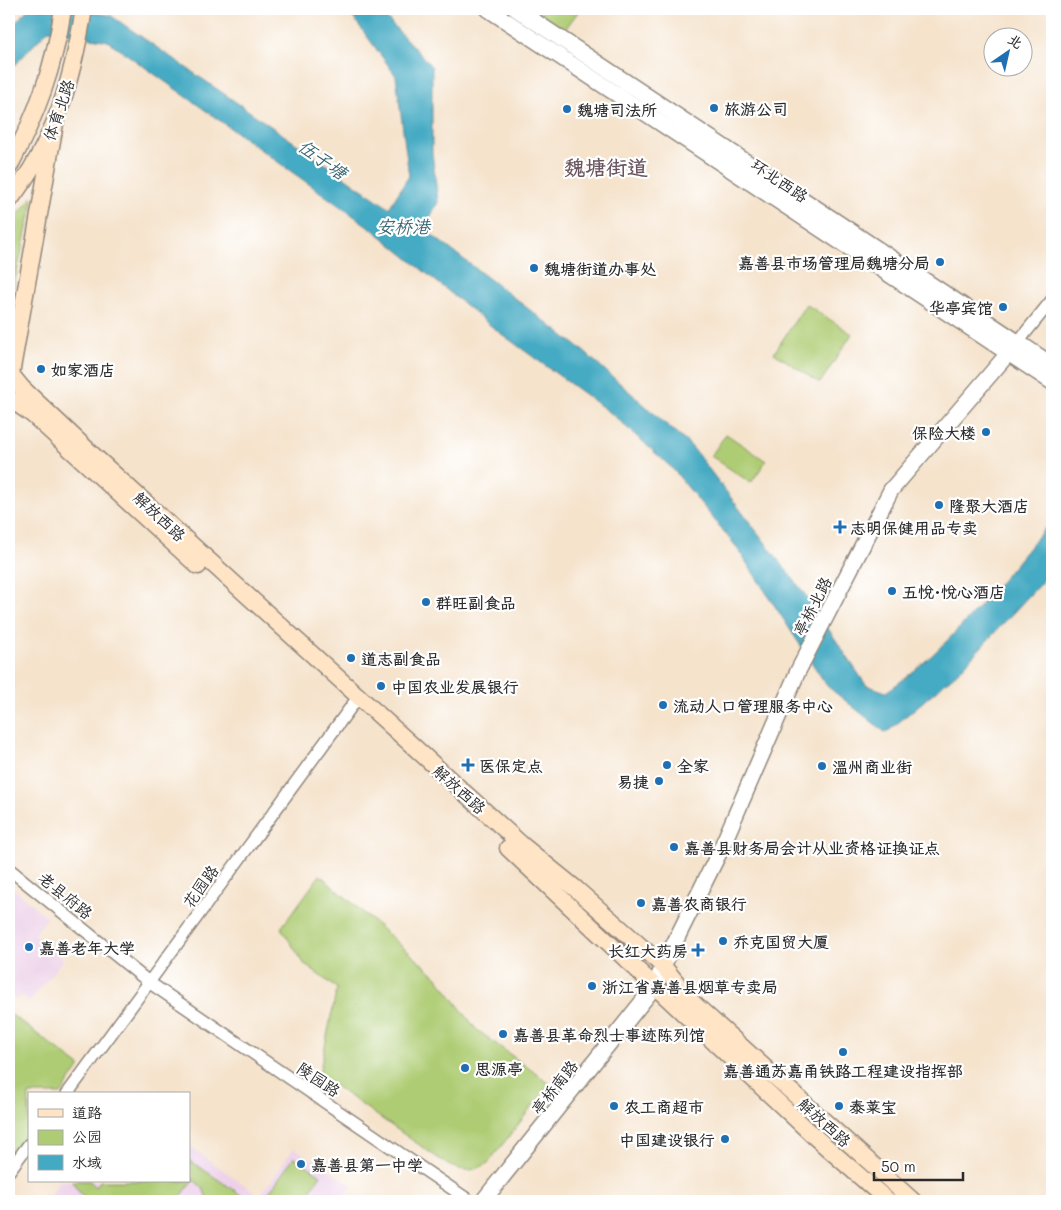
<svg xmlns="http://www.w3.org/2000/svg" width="1061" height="1210" viewBox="0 0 1061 1210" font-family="Mali,'LXGW WenKai TC',sans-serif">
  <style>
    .built { fill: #edd1e9 }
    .green { fill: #aecc73; stroke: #6c7c4f }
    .water { fill: #44aac3; stroke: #386a77 }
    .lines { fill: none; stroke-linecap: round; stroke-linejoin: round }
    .minor-casing { stroke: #90877c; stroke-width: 14 }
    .tertiary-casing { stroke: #90877c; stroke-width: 18 }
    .secondary-casing { stroke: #90877c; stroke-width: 19 }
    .minor { stroke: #fff; stroke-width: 11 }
    .tertiary { stroke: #fff; stroke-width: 15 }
    .secondary { stroke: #ffe4c6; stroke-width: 16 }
    .poi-dot { fill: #1f6fb2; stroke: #fff; stroke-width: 2 }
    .labels { text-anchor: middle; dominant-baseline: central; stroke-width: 4.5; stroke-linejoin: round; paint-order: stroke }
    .poi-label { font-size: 16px; font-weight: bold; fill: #2b2b2b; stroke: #fff; text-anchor: start }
    .street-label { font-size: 16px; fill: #2b2b2b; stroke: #fff }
    .water-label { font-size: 18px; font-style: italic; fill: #36646f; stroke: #fff }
    .district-label { font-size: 21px; font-weight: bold; fill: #6a555f; stroke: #fff }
  </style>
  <rect width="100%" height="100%" fill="#fff"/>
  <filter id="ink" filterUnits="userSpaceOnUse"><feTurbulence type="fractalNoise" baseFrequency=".02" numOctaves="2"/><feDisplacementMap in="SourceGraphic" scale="10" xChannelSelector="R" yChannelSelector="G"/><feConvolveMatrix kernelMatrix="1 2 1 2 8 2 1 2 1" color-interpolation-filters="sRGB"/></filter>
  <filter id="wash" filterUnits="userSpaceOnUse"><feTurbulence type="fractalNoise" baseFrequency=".0096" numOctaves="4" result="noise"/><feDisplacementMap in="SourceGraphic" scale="20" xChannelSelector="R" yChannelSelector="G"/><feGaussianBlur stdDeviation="1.12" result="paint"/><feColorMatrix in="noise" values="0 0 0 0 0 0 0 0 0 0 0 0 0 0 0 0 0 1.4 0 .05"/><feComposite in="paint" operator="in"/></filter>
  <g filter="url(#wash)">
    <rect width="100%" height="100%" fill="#f5e3cc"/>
    <!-- built -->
    <path class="built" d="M9 885 47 917 34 935 64 959 29 1002 20 995 17 1000 9 994Z
      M189 1146 260 1196 294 1148 352 1185 343 1201H58L51 1195 59 1181H189Z"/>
    <!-- green -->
    <path class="green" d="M530 9H580L564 31Z
      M32 197 33 202 9 307V226Z
      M806 304 852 334 820 383 774 353Z
      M726 434 766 461 751 483 711 456Z
      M320 875 436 976 476 1029 550 1084 488 1163C473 1172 465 1172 448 1165L319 1075 337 988 305 965 281 928Z
      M9 1013 80 1066 61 1094H29V1134L9 1159Z
      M294 1157 321 1175 303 1201H263Z
      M189 1160 250 1201H228L224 1198V1201H208L203 1188 189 1176Z
      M189 1177 193 1180 178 1201H89L80 1193 72 1181H90L96 1187 100 1181H189Z"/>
    <!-- water -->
    <path class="water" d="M28 9H61L110 15 389 208 409 176 396 76 347 9H378L432 67V152L438 202 424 229 581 349 692 447 807 597 866 685 886 692C952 647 1001 580 1052 520V571L958 672 886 733 827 686 735 545 672 468 612 414 496 330 372 229 108 41 48 30 9 71V30Z"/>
  </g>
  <g filter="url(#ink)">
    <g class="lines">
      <defs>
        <path id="minor" d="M1018 342 1052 300
          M9 869 150 983 470 1201
          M67 1094 359 696
          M9 1171 29 1144"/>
        <path id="tertiary" d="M488 9 1052 382
          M516 9 1052 365
          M483 1201 655 986 663 966 720 851 798 671 891 490 1018 342"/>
        <path id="secondary" d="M9 167C37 114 54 68 63 9
          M9 201C55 142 72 81 84 9
          M9 372 22 388 94 456 523 846 576 889 663 966 693 1003 913 1201
          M11 374 56 118
          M9 398 33 415 198 566
          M508 848 815 1137 888 1201"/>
      </defs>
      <!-- minor casing -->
      <use href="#minor" class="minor-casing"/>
      <!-- tertiary casing -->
      <use href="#tertiary" class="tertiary-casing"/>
      <!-- secondary casing -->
      <use href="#secondary" class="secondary-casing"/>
      <!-- minor -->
      <use href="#minor" class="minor"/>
      <!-- tertiary -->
      <use href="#tertiary" class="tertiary"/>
      <!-- secondary -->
      <use href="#secondary" class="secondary"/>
    </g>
  </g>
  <!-- markers -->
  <g class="poi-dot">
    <circle cx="714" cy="108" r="5"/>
    <circle cx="567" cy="109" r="5"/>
    <circle cx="940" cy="262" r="5"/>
    <circle cx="534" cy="268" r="5"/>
    <circle cx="1003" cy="307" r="5"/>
    <circle cx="41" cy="369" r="5"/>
    <circle cx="986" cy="432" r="5"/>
    <circle cx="939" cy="505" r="5"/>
    <path d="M837.5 519.5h5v5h5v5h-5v5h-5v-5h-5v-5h5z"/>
    <circle cx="892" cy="591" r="5"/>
    <circle cx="426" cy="602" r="5"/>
    <circle cx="351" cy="658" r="5"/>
    <circle cx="381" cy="686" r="5"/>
    <circle cx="663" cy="705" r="5"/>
    <path d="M465.5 757.5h5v5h5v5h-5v5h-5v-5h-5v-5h5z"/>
    <circle cx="667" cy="765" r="5"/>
    <circle cx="822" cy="766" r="5"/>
    <circle cx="659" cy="781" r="5"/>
    <circle cx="674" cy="847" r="5"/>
    <circle cx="641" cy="903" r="5"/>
    <circle cx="723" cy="941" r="5"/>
    <circle cx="29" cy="947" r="5"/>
    <path d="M695.5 942.5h5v5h5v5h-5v5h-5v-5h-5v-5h5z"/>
    <circle cx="592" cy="986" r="5"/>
    <circle cx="503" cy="1034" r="5"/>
    <circle cx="843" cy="1052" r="5"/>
    <circle cx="465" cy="1068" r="5"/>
    <circle cx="614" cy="1106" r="5"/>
    <circle cx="839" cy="1106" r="5"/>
    <circle cx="725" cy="1139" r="5"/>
    <circle cx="301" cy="1164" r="5"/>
  </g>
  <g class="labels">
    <!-- poi labels -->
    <g class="poi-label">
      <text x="724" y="108">旅游公司</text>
      <text x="577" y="109">魏塘司法所</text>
      <text x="930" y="262" text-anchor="end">嘉善县市场管理局魏塘分局</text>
      <text x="544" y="268">魏塘街道办事处</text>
      <text x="993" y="307" text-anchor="end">华亭宾馆</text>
      <text x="51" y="369">如家酒店</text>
      <text x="976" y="432" text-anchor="end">保险大楼</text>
      <text x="949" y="505">隆聚大酒店</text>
      <text x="850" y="527">志明保健用品专卖</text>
      <text x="902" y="591">五悦·悦心酒店</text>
      <text x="436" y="602">群旺副食品</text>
      <text x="361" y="658">道志副食品</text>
      <text x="391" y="686">中国农业发展银行</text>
      <text x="673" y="705">流动人口管理服务中心</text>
      <text x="479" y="765">医保定点</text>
      <text x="677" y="765">全家</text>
      <text x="832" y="766">温州商业街</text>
      <text x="649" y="781" text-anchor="end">易捷</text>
      <text x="684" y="847">嘉善县财务局会计从业资格证换证点</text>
      <text x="651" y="903">嘉善农商银行</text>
      <text x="733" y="941">乔克国贸大厦</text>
      <text x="39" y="947">嘉善老年大学</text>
      <text x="688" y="950" text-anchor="end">长红大药房</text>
      <text x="602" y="986">浙江省嘉善县烟草专卖局</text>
      <text x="513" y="1034">嘉善县革命烈士事迹陈列馆</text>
      <text x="475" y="1068">思源亭</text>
      <text x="843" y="1070" text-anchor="middle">嘉善通苏嘉甬铁路工程建设指挥部</text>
      <text x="624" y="1106">农工商超市</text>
      <text x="849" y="1106">泰莱宝</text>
      <text x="715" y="1139" text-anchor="end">中国建设银行</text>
      <text x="311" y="1164">嘉善县第一中学</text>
    </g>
    <!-- street labels -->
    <g class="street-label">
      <text transform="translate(58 110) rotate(-71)">体育北路</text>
      <text transform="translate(780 180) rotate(34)">环北西路</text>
      <text transform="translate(160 516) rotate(43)">解放西路</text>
      <text transform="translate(812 606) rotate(-63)">亭桥北路</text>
      <text transform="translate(460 789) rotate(42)">解放西路</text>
      <text transform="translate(200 886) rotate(-54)">花园路</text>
      <text transform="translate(66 895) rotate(39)">老县府路</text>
      <text transform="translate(319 1079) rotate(34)">陵园路</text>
      <text transform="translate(554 1087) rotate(-52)">亭桥南路</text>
      <text transform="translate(825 1122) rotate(42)">解放西路</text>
    </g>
    <!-- water labels -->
    <g class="water-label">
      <text transform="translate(323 159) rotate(36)">伍子塘</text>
      <text x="403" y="226">安桥港</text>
    </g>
    <!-- district labels -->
    <g class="district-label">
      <text x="606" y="166">魏塘街道</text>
    </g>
  </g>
  <!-- margin -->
  <rect width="1061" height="1210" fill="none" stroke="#fff" stroke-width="30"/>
  <!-- legend -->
  <rect x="28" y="1092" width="162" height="90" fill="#ffffff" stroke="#aaaaaa"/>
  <rect x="38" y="1109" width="25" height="8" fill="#ffe4c6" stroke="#aaaaaa"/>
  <text x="72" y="1118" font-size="15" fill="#2b2b2b">道路</text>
  <rect x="38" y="1130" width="25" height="15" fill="#aecc73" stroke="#aaaaaa"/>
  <text x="72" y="1142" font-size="15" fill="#2b2b2b">公园</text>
  <rect x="38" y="1155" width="25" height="15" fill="#44aac3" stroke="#aaaaaa"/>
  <text x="72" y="1168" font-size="15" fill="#2b2b2b">水域</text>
  <!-- north arrow -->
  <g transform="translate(1008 52) rotate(34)"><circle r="24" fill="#ffffff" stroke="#aaaaaa"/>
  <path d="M0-4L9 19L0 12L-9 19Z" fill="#1f6fb2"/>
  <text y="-8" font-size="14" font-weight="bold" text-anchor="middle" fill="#2b2b2b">北</text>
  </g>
  <!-- scale -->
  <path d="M874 1172v8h89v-8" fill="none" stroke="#2b2b2b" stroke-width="2.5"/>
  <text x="881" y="1172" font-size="15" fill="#2b2b2b" stroke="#ffffff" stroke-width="4" paint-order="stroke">50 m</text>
</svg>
